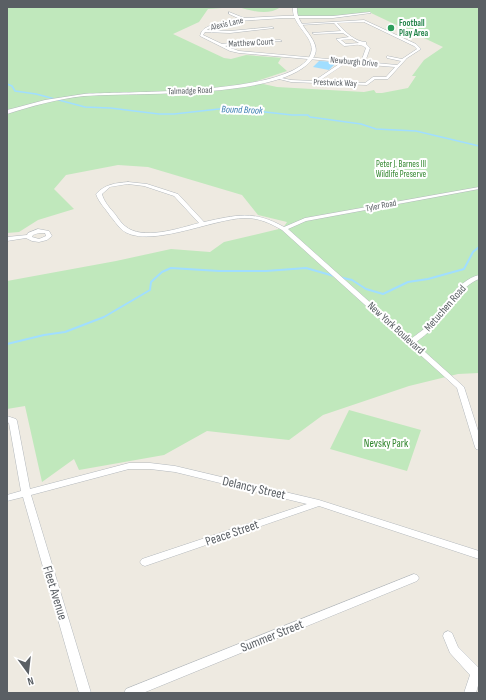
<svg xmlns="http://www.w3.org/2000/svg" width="486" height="700" viewBox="0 0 486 700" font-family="'Sofia Sans Condensed',sans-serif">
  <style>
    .green { fill: #c0e8bc }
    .water { fill: #a1deff }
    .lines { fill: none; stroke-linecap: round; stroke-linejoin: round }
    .stream-far1 { stroke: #a1deff; stroke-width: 1.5 }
    .stream { stroke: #a1deff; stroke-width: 2 }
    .minor-casing { stroke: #b4b9bd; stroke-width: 1 }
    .tertiary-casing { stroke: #b4b9bd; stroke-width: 1 }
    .minor { fill: #fff; fill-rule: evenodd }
    .tertiary { fill: #fff; fill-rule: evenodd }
    .leisure-dot { fill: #2e9e5b; stroke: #fff; stroke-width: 1.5 }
    .labels { text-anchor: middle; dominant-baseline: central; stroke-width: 4; stroke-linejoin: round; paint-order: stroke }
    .far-leisure-label { font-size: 9px; font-weight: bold; fill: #27864d; stroke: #fff; text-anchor: start }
    .far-street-label { font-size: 9px; fill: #5a5f64; stroke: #fff }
    .far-park-label { font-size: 9px; fill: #32862e; stroke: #fff }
    .far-water-label { font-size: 10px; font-style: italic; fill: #357aaf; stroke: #fff }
    .street-label { font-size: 11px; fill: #5a5f64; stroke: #fff }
    .park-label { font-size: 11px; fill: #32862e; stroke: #fff }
    .near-street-label { font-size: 13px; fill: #5a5f64; stroke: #fff }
  </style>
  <rect width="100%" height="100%" fill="#eeeae1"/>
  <!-- green -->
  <path class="green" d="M7 7H236L208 9 199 22 173 34 224 58 231 59 246 55 284 58H281L278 63 287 71 254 82 277 87 364 92 374 90 376 93H382L408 88 416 76H412L424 60 443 47 371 13 336 16 295 17 297 7H479V373L458 374 409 386 323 415 289 440 207 431 164 455 79 470 74 459 42 482 25 406 7 409V281L116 261 171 249 210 252 224 242 283 228 287 222 258 215 242 195 148 167 118 165 66 175 54 189 74 209 38 220 19 232 7 233Z
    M238 7H281C268 16 252 11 238 7Z
    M349 410 421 430 407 471 330 449Z"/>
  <!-- water -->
  <path class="water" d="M319 61 336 62V63L329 70 313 67Z"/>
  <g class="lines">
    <!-- stream-far1 -->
    <path class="stream-far1" d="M7 84 12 86 15 91 36 94 85 107 110 108 159 114H174L228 108 292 115H308L310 117 361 124 376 129 416 131 479 146"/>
    <!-- stream -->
    <path class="stream" d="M339 277 352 280 366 289 383 294 408 282 428 279 464 269 473 252 479 247
      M7 344 44 335 65 332 104 317 150 290 151 282 162 272 171 268 219 271H266L306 268 334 276"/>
    <defs>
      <path id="minor" d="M229 12 244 18 283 16H333L370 12 371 13 333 18H283L239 21 221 24 208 29 207 30 230 31 272 27 274 28 230 33 205 32 203 35 222 44 246 41 280 40 282 41 246 43 225 46 239 51 361 62 366 48C360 42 352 46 344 46L336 39 349 37 343 33 314 34 312 33 341 31 334 23 300 25 299 24 364 20 416 44 421 49 407 58 388 79H375L367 85 291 82 275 78 277 77 291 80 314 81 342 62 239 53 230 51 200 36C201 34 201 32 202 31 209 23 230 20 240 19L229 14ZM364 22 414 46 417 49 402 59 387 56V58L401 61 397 65 365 62 370 48 366 44V42C355 42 344 31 337 23ZM352 39 359 43 346 44 341 40ZM346 63 395 67 386 77H373L365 83 319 81Z
        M128 182 147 184 178 194 204 222C236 215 254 210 284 227L305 218 479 187V189L306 221 288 229 411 339C417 334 425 329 430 323 445 306 456 281 479 275V279C460 286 448 312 434 327 428 333 421 338 415 343L464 387 479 434V450L476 449 475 447 457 388 282 230C270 223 259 218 245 218 214 218 145 251 121 229 117 225 114 220 111 217 106 209 99 203 96 194 105 184 116 183 128 182ZM128 184 144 186 174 196 199 223C180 228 142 241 125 226 121 223 118 218 115 214 110 208 104 202 102 194L110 187Z
        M38 229 49 231 52 236 47 240 39 242 32 241 26 238 7 241V237L27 235 28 233ZM39 233H45L46 236 39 239 32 237 33 235Z
        M7 416 16 419 17 421 30 489 129 463H150L175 466 319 500 479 551V559L319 506 145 566 142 565 140 562 142 559 307 504 175 472 150 469H129L31 495 91 693H79L23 497 7 501V495L21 491 9 423 7 422Z
        M414 574 417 575 419 578 417 581 143 693H124L126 689Z
        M448 631 452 633 458 647 479 668V682L476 693H464L470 675 450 653 443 636 444 633Z"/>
      <path id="tertiary" d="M293 7H297C295 27 325 41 313 58 285 100 133 92 84 96 57 99 32 106 7 114V110L15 108 45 100 84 94C124 91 297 96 311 53 316 37 291 26 293 7Z"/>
    </defs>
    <!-- minor casing -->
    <use href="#minor" class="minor-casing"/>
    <!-- tertiary casing -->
    <use href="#tertiary" class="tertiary-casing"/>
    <!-- minor -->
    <use href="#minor" class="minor"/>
    <!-- tertiary -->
    <use href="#tertiary" class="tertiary"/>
  </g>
  <!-- markers -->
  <circle class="leisure-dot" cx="391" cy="28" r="4"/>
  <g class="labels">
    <!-- far-leisure labels -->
    <g class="far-leisure-label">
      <text x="399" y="23">Football<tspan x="399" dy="10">Play Area</tspan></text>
    </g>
    <!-- far-street labels -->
    <g class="far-street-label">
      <text transform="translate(227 24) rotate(-13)">Alexis Lane</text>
      <text transform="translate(251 43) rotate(-3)">Matthew Court</text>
      <text transform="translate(354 62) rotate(5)">Newburgh Drive</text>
      <text transform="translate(335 83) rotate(2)">Prestwick Way</text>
      <text transform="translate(190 91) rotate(-2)">Talmadge Road</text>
      <text transform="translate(381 206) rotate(-11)">Tyler Road</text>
    </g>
    <!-- far-park labels -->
    <g class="far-park-label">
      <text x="401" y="164">Peter J. Barnes III<tspan x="401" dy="10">Wildlife Preserve</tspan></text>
    </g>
    <!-- far-water labels -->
    <g class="far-water-label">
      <text transform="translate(242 110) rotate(2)">Bound Brook</text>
    </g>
    <!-- street labels -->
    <g class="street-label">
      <text transform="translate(445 308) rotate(-49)">Metuchen Road</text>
      <text transform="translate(396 328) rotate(42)">New York Boulevard</text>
    </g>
    <!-- park labels -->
    <g class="park-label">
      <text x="386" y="443">Nevsky Park</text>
    </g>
    <!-- near-street labels -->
    <g class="near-street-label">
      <text transform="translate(254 488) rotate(13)">Delancy Street</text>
      <text transform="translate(232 533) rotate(-19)">Peace Street</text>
      <text transform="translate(55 593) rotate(73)">Fleet Avenue</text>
      <text transform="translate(272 636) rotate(-22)">Summer Street</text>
    </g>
  </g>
  <!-- border -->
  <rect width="486" height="700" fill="none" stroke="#5a5f64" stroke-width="16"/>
  <!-- north arrow -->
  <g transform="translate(28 672) rotate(165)" stroke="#ffffff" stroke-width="3" paint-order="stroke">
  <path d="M0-3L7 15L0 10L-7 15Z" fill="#5a5f64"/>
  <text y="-6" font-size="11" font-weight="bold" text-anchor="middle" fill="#5a5f64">N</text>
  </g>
</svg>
